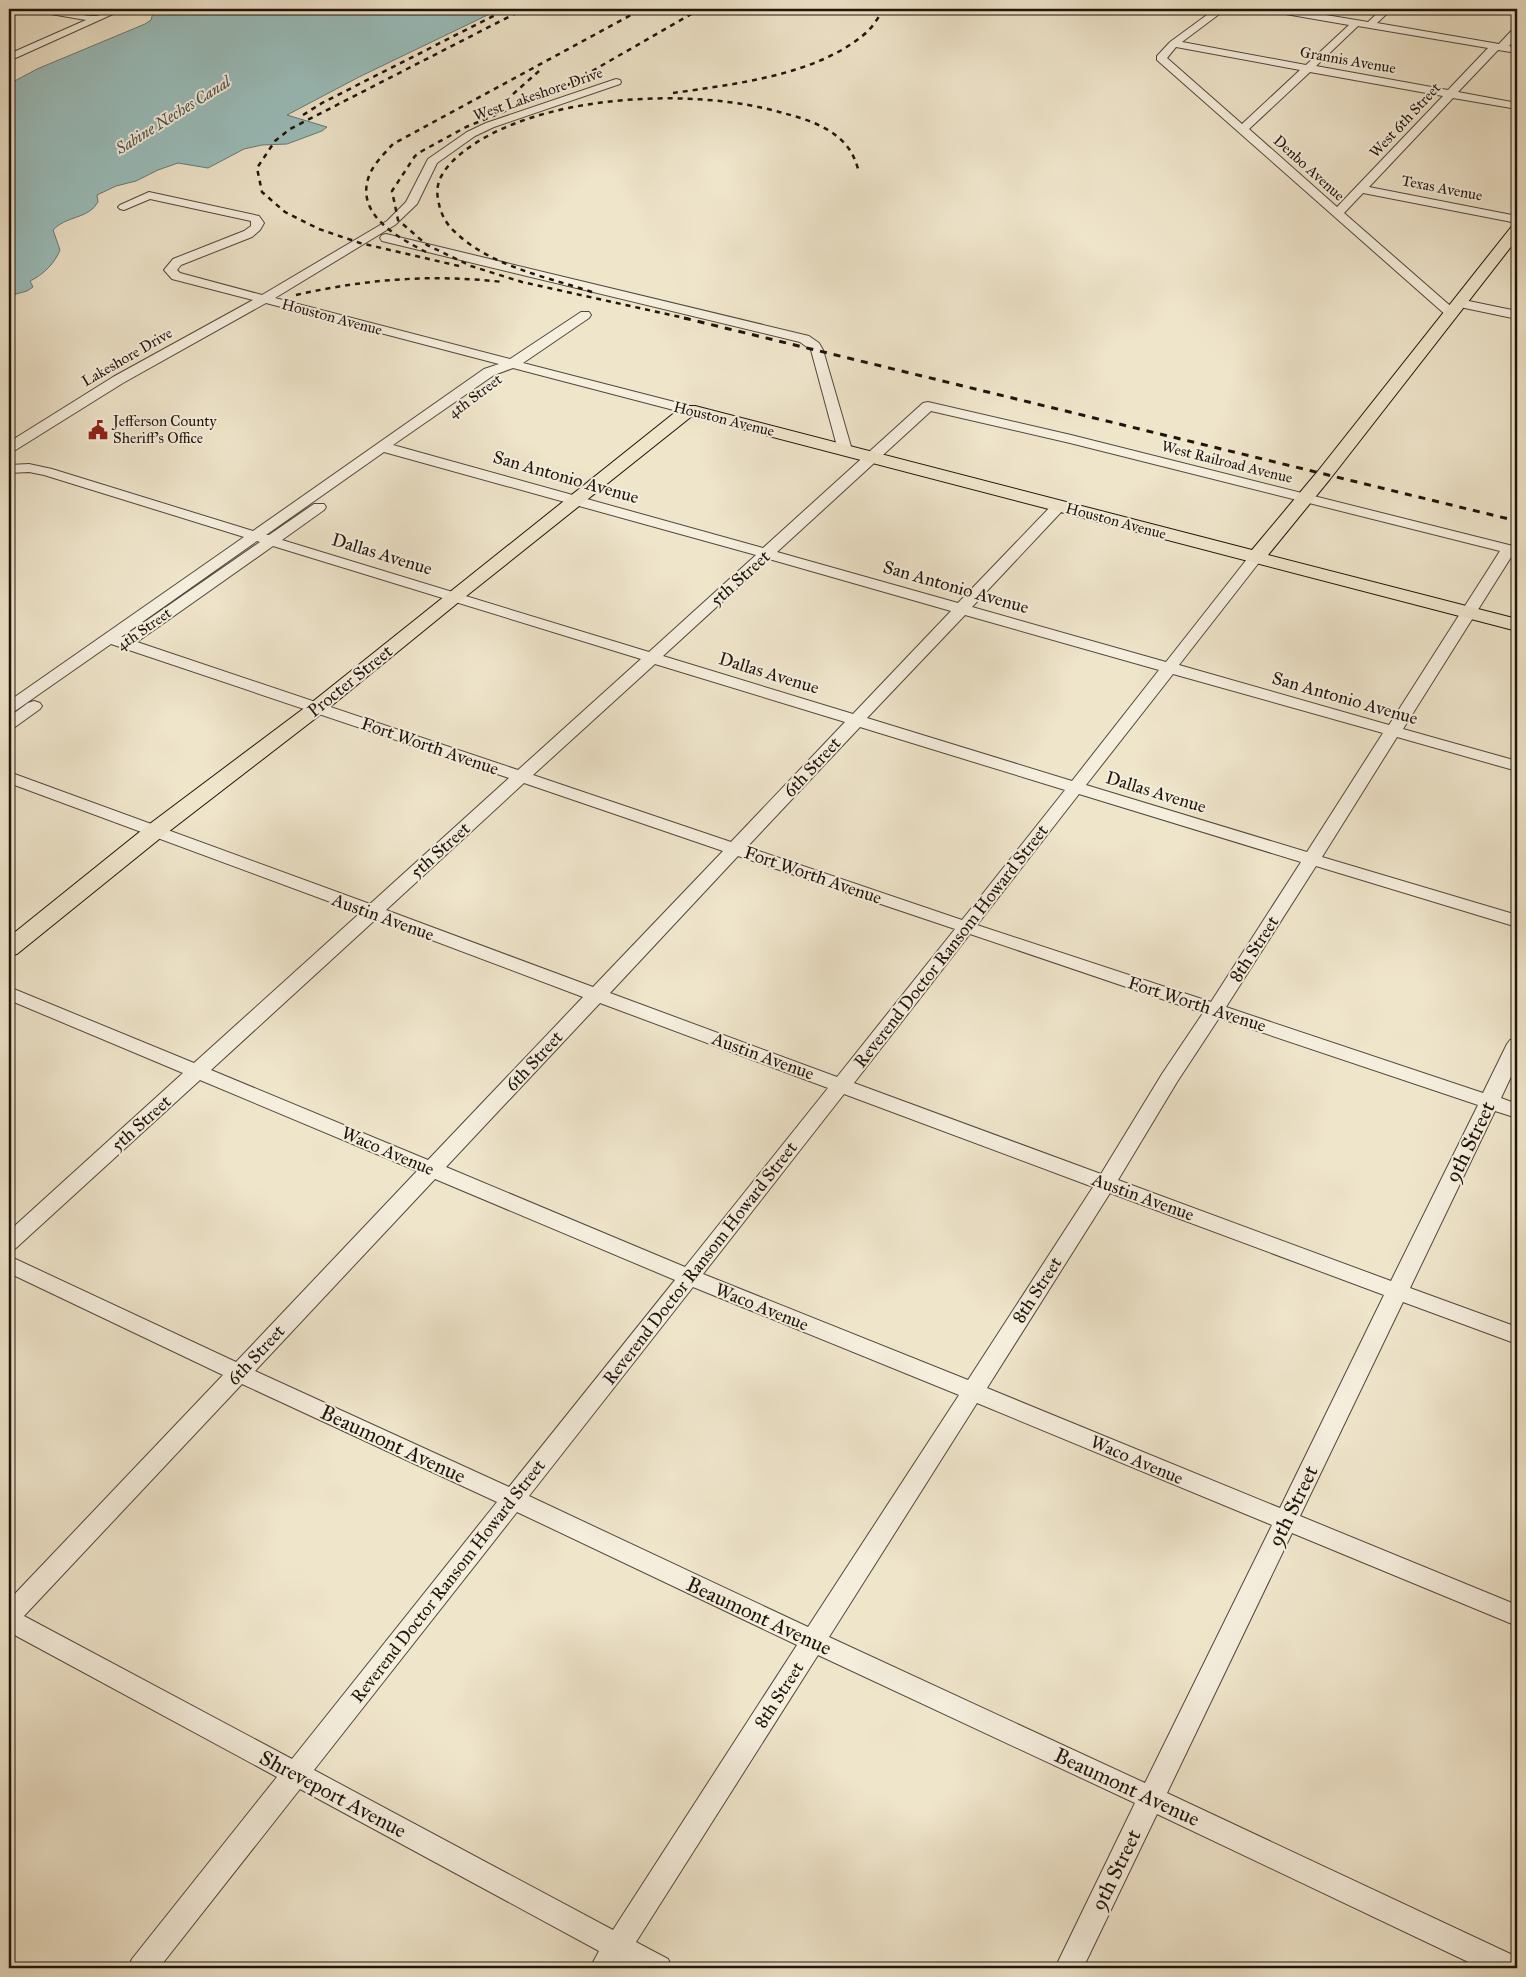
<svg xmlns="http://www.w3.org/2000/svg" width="1526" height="1977" viewBox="0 0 1526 1977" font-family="'IM FELL Great Primer',serif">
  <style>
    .water { fill: #9abebc; stroke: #687a75 }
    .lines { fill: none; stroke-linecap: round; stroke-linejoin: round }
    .minor-casing { stroke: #52483b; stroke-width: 2 }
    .major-casing { stroke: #1e140b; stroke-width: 2 }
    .minor { fill: #f5eedd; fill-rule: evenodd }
    .major { fill: #efe5cb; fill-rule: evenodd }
    .rail-far1 { stroke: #1e140b; stroke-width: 2.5; stroke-dasharray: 5 5; stroke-linecap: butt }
    .rail { stroke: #1e140b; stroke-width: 3; stroke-dasharray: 7 7; stroke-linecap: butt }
    .labels { text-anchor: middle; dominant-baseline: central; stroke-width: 4; stroke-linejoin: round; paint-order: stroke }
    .far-street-label { font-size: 15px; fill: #1e140b; stroke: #f5eedd }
    .far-poi-label { font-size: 15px; fill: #1e140b; stroke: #f5eedd; text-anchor: start }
    .far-water-label { font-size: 16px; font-style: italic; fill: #495049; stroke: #f5eedd }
    .street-label { font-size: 18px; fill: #1e140b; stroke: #f5eedd }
    .near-street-label { font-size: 21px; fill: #1e140b; stroke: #f5eedd }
  </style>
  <rect width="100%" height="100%" fill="#efe5cb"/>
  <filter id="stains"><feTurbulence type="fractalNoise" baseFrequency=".004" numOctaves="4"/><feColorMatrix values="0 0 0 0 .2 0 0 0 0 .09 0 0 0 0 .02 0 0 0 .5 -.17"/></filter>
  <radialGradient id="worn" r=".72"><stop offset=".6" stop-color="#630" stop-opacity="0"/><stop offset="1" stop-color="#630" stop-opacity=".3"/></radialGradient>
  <!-- water -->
  <path class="water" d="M154 9H500L359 77 287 115 327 127 322 131 287 144 262 145 244 149 208 168 178 163 158 170 136 181 116 186 97 195 98 202C89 219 65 216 53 230L60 250C55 263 43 275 30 281L33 287 27 291 9 296V84L37 69 145 24 151 20Z"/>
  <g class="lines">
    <defs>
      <path id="minor" d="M34 9C54 8 73 15 94 16 103 16 109 8 124 9L9 61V54L86 20 39 12Z
        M1215 9H1226L1182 42 1306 65 1349 25 1274 12 1269 9H1290L1368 22 1382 9H1392L1377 23 1499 44 1513 29 1517 28V37L1509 46 1517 47V53L1498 50 1458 92 1517 103V109L1453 98 1369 187 1517 216V223L1363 193 1344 213 1455 310 1457 313 1455 316H1447L1157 60V56L1170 42ZM1358 26 1488 48 1448 90 1316 66ZM1176 47 1300 70 1242 124 1167 58ZM1310 72 1443 96 1337 207 1249 129Z
        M616 79 620 80 621 82 620 84 494 127 475 136 437 163 417 204 395 225 275 298 510 359 581 312H589L591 315 589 318 523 363 694 407 696 410 689 414 513 368 494 375 393 445 763 548 923 403 928 402 1071 435 1517 547V555L1513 554 1403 729 1517 761V771L1397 737 1322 857 1517 915V927L1316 866 1226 1007 1483 1093 1507 1044 1510 1040 1517 1038V1064L1501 1098 1517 1104V1118L1495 1111 1410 1288 1517 1327V1344L1403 1302 1300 1516 1517 1605V1626L1292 1533 1167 1793 1517 1957V1968H1481L1157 1814 1083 1968H1055L1135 1803 818 1655 636 1942 668 1959 672 1968H631L623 1963 620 1968H590L599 1951 300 1789 159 1968H128L132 1959 277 1777 9 1632V1600L223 1375 9 1273V1256L236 1362 417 1171 200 1080 16 1248 9 1251V1231L183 1073 9 1000V987L194 1063 360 913 9 783V772L370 904 509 778 111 644 15 711 9 713V701L244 537 44 475 29 472 9 473V465L29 464 52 469 253 531 484 369 499 364 266 303 123 383 14 451 9 452V442L113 377 253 300 172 279 164 270 173 259 244 231 251 226V221L150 199 124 210 120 209 118 207 120 205 149 192 259 216 264 223 260 230 252 237 181 265 177 270 180 273 262 295 387 221 406 202 428 159 467 132 486 123ZM931 411 1070 443 1500 551 1389 725 1179 665 1261 560 1263 557 1261 554H1251L1166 662 972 607 1064 509 1066 506 1064 503H1054L958 603 777 552ZM384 452 756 555 649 652 282 540 324 510 326 507 324 504H314L269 535H266ZM257 541 260 542 123 637H121ZM273 546 641 659 518 770 137 642ZM769 559 951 611 853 714 663 656ZM965 615 1159 670 1072 781 867 718ZM655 664 845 722 731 842 533 775ZM1173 674 1383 733 1307 852 1086 785ZM860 727 1065 790 962 920 747 847ZM524 783 723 851 593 987 386 910ZM1079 794 1301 862 1211 1002 977 925ZM738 856 955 929 837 1077 610 993ZM376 919 583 997 428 1160 211 1070ZM970 934 1203 1013 1162 1074 1101 1174 854 1083ZM600 1003 828 1088 685 1267 446 1167ZM1219 1018 1478 1105 1391 1281 1118 1180 1177 1082ZM844 1094 1093 1187 968 1380 703 1274ZM435 1179 675 1280 509 1487 255 1371ZM1110 1193 1384 1295 1280 1508 987 1388ZM693 1287 959 1395 808 1627 529 1496ZM242 1384 497 1502 292 1759 24 1616ZM977 1403 1272 1525 1145 1783 829 1637ZM517 1512 797 1645 613 1930 314 1770Z
        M386 234 809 336 819 343 823 350 852 450 845 454 838 450 811 350 800 342 382 241 380 238 382 235Z
        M1459 299 1517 311V319L1455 306 1453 303 1455 300Z
        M34 701 40 703 42 706 40 709 15 727 9 729V717L28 703Z"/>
      <path id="major" d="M1517 225V239L1330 479 1268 555 1517 619V631L692 416 460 601 325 711 163 836 17 954 9 956V937L147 826 311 703 683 406H695L1252 550 1318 471 1512 226Z"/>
    </defs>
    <!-- minor casing -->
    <use href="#minor" class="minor-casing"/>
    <!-- major casing -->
    <use href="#major" class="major-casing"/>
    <!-- minor -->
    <use href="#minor" class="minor"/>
    <!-- major -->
    <use href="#major" class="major"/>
    <!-- rail-far1 -->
    <path class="rail-far1" d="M673 93C735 84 820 75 868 31 874 25 879 16 884 9
      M489 112 503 103 539 71
      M303 115 322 103 507 9
      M426 252C399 238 357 216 368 179 372 165 384 154 393 144L642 9
      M459 266 360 243 319 229 285 212 262 192 257 168 275 141 290 129 524 9
      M592 292C547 277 490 266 455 232 445 223 440 212 438 199 434 179 448 164 463 152 538 93 695 87 783 113 806 119 831 127 846 145 853 153 856 162 859 172
      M296 295C367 279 430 274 503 282
      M689 319 522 282 471 266 427 245 398 220 392 191 415 156 422 151 466 127 566 86 700 9"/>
    <!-- rail -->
    <path class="rail" d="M684 318 1517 521"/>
  </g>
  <!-- icons -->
  <defs>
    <symbol id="civic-bare" viewBox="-9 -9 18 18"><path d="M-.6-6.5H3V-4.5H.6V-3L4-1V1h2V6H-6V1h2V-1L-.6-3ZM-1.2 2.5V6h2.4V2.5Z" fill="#8f2418" stroke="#f5eedd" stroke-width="2.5" paint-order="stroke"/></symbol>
  </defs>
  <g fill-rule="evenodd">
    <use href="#civic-bare" x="84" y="416" width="28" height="28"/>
  </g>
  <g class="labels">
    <!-- far-street labels -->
    <g class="far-street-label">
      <text transform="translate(1348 60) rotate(10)">Grannis Avenue</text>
      <text transform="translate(538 94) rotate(-19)">West Lakeshore Drive</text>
      <text transform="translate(1405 120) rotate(-47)">West 6th Street</text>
      <text transform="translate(1309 168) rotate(42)">Denbo Avenue</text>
      <text transform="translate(1442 188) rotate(11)">Texas Avenue</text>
      <text transform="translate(332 317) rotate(15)">Houston Avenue</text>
      <text transform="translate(127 357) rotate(-30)">Lakeshore Drive</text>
      <text transform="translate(475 396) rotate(-37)">4th Street</text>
      <text transform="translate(724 419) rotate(14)">Houston Avenue</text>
      <text transform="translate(1227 462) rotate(14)">West Railroad Avenue</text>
      <text transform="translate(1116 521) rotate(15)">Houston Avenue</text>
      <text transform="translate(144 629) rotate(-35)">4th Street</text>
    </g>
    <!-- far-poi labels -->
    <g class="far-poi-label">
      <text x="113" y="421">Jefferson County<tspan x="113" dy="17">Sheriff's Office</tspan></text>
    </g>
    <!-- far-water labels -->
    <g class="far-water-label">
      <text transform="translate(173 115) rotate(-32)">Sabine Neches Canal</text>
    </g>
    <!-- street labels -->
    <g class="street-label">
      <text transform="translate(566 477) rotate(16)">San Antonio Avenue</text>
      <text transform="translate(382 554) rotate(17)">Dallas Avenue</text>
      <text transform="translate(740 578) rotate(-42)">5th Street</text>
      <text transform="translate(956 587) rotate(16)">San Antonio Avenue</text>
      <text transform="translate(769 673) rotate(17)">Dallas Avenue</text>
      <text transform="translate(350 681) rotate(-39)">Procter Street</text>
      <text transform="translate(1345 698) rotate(16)">San Antonio Avenue</text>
      <text transform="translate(430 746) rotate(19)">Fort Worth Avenue</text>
      <text transform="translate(812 767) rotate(-47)">6th Street</text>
      <text transform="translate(1156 792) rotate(17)">Dallas Avenue</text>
      <text transform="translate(440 850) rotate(-42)">5th Street</text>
      <text transform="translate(813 875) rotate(19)">Fort Worth Avenue</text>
      <text transform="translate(383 917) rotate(20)">Austin Avenue</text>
      <text transform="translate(951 946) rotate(-52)">Reverend Doctor Ransom Howard Street</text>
      <text transform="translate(1254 949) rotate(-57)">8th Street</text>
      <text transform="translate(1197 1004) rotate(18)">Fort Worth Avenue</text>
      <text transform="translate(763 1056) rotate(20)">Austin Avenue</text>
      <text transform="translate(534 1061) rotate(-47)">6th Street</text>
      <text transform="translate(141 1123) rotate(-42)">5th Street</text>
      <text transform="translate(388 1151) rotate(23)">Waco Avenue</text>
      <text transform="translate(1143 1197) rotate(20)">Austin Avenue</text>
      <text transform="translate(700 1263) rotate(-52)">Reverend Doctor Ransom Howard Street</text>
      <text transform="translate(1037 1290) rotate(-57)">8th Street</text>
      <text transform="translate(762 1307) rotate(22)">Waco Avenue</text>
      <text transform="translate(256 1355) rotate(-47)">6th Street</text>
      <text transform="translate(1137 1460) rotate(23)">Waco Avenue</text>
      <text transform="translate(448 1581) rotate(-52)">Reverend Doctor Ransom Howard Street</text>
      <text transform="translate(779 1695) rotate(-57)">8th Street</text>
    </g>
    <!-- near-street labels -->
    <g class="near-street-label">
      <text transform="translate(1470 1142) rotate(-64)">9th Street</text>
      <text transform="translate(393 1444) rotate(25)">Beaumont Avenue</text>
      <text transform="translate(1293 1506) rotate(-64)">9th Street</text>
      <text transform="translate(759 1616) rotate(25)">Beaumont Avenue</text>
      <text transform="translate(1127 1787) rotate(25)">Beaumont Avenue</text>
      <text transform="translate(333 1794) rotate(28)">Shreveport Avenue</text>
      <text transform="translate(1116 1870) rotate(-64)">9th Street</text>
    </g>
  </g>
  <!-- margin -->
  <rect width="1526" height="1977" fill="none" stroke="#efe5cb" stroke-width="30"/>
  <rect x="10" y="10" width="1506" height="1957" fill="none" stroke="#1e140b" stroke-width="2.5"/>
  <rect x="15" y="15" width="1496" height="1947" fill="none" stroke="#1e140b"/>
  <rect width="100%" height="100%" filter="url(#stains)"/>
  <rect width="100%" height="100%" fill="url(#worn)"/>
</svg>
